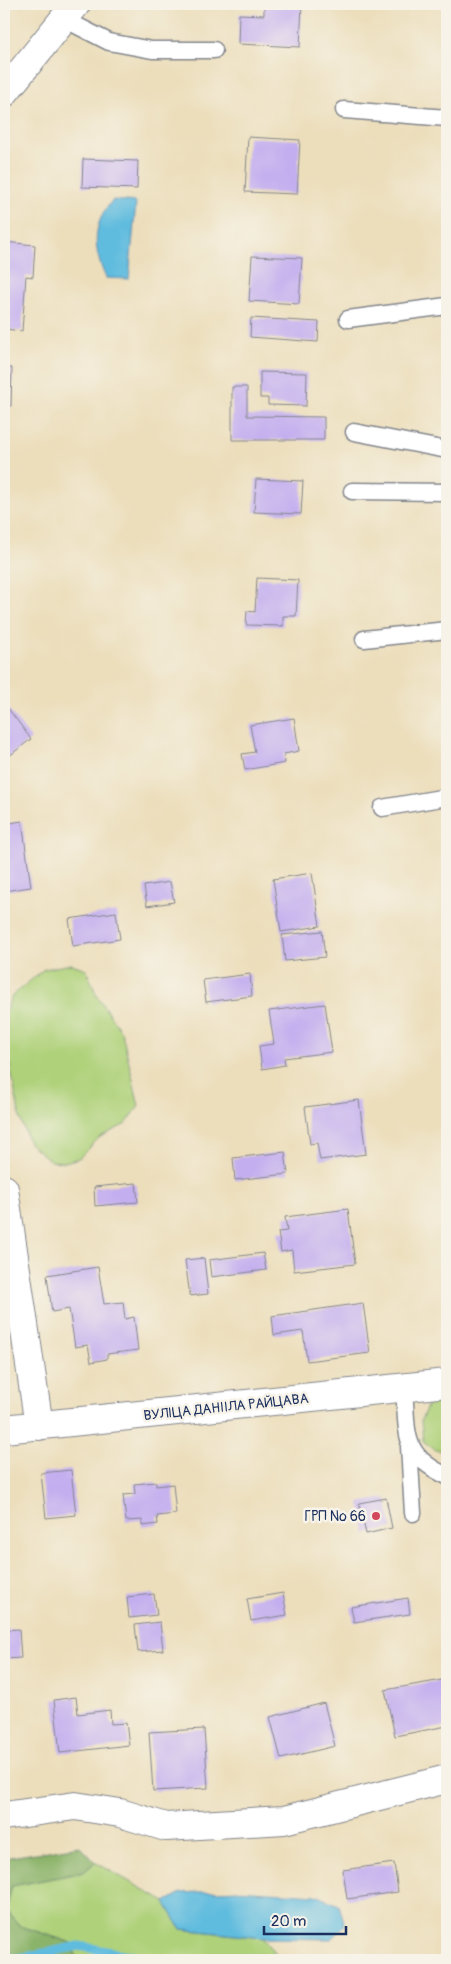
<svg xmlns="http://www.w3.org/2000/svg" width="451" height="1964" viewBox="0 0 451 1964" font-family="Pangolin,sans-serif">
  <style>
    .green { fill: #afd179; stroke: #65806c }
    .forest { fill: #8bb369; stroke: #537164 }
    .water { fill: #60bcde; stroke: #3e769e }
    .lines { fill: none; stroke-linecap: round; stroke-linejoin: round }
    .stream { stroke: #60bcde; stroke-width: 9 }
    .building { fill: #c3aeef }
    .service-casing { stroke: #84868c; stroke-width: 19 }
    .minor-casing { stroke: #84868c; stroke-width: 30 }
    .service { stroke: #fff; stroke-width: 16 }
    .minor { stroke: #fff; stroke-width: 28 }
    .poi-dot { fill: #d1495b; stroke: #f7f3e8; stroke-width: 2 }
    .labels { text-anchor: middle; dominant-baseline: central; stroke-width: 5; stroke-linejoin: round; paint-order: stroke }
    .street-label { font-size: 14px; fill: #1b2f5e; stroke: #f7f3e8 }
    .poi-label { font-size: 14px; fill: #1b2f5e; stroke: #f7f3e8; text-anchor: end }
  </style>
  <rect width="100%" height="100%" fill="#f7f3e8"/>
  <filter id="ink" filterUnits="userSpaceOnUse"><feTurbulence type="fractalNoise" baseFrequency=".02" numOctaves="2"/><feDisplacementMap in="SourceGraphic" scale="10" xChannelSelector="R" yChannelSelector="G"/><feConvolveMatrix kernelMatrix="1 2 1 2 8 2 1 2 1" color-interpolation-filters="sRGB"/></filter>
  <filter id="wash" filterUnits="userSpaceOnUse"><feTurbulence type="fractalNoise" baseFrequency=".0096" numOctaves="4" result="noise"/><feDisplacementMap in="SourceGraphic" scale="20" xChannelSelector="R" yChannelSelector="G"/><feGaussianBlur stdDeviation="1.12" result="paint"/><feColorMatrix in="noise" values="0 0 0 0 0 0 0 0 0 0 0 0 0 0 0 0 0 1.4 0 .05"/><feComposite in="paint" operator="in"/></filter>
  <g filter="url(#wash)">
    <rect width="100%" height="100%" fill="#ecdebb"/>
    <!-- green -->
    <path class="green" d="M72 964 86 969 97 996 122 1033 139 1106 126 1124 100 1137 79 1158 65 1162 51 1161 29 1143 20 1118 4 1034V1017L11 997 44 969Z
      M447 1394V1451L435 1450 423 1441 421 1420 428 1404Z
      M95 1862 165 1902 181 1929 263 1938 278 1957 277 1960H77L72 1943 20 1926 6 1910 12 1886 84 1872Z"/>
    <!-- forest -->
    <path class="forest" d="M80 1846 95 1862 84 1872 12 1886 6 1910 20 1926 72 1943 77 1960H4V1858Z"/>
    <!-- water -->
    <path class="water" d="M113 200 136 202 129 279 106 278C93 250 91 224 113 200Z
      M237 1890 316 1895 339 1905 345 1925 331 1939 263 1938 181 1929 165 1902 181 1893Z"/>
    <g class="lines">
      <!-- stream -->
      <path class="stream" d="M9 1960 79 1946 154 1960
        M208 1960 270 1958 277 1960"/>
    </g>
    <g id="blocks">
      <!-- building -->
      <path class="building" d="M264 4H302L300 47 238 44 239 14 264 15Z
        M248 137 300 140 297 194 245 192Z
        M83 159 138 161 137 189 82 187Z
        M4 242 35 245 33 277 26 276 22 331 4 329Z
        M252 256 302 258 299 304 249 301Z
        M251 318 319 322 318 342 250 337Z
        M4 368H12L11 406H4Z
        M260 372 307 373 306 406 268 405V398H260Z
        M232 387H247V416L324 417V440H232Z
        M256 479 303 481 301 514 254 512Z
        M257 578 298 580 296 616H283V626L246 625 247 611 255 612Z
        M4 703 31 739 4 760Z
        M294 718 299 751 284 754 285 763 245 770 242 754 255 752 250 725Z
        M22 821 31 887 4 891V824Z
        M312 873 320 926 281 932 273 879Z
        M170 882 174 902 147 906 144 886Z
        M116 912 120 939 73 946 69 919Z
        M322 931 325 957 285 961 282 935Z
        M250 974 252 996 206 1002 203 980Z
        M325 1004 332 1052 284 1058 285 1065 262 1069 259 1046 274 1044 269 1011Z
        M359 1100 366 1154 320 1160 317 1143 310 1144 305 1107Z
        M285 1152 288 1174 235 1180 233 1158Z
        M136 1183 138 1202 95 1206 94 1187Z
        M348 1209 355 1264 294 1271 292 1250 281 1252 278 1232 287 1231 285 1217Z
        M263 1253 266 1270 211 1277 209 1260Z
        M204 1258 208 1294 190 1296 185 1260Z
        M98 1267 104 1304 123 1302 125 1319 134 1317 138 1350 107 1354V1359L91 1362 88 1345 75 1347 69 1309 52 1312 47 1275Z
        M363 1303 370 1353 307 1361 303 1331 274 1335 272 1316Z
        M5 1368 7 1388 4 1389V1369Z
        M71 1470 76 1515 46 1518 41 1473Z
        M156 1482V1486L173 1484 176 1514 157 1516 158 1524 142 1526V1520L126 1521 123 1495 135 1494 134 1484Z
        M386 1498 392 1528 366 1534 359 1503Z
        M283 1593 287 1615 251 1621 247 1599Z
        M154 1594 157 1615 129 1618 127 1597Z
        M408 1598 410 1614 354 1622 351 1607Z
        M160 1622 163 1650 138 1652 135 1625Z
        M19 1629 21 1658 4 1659V1630Z
        M442 1680 447 1707V1726L395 1736 385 1690Z
        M76 1697 78 1714 110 1710 111 1724 126 1723 129 1745 60 1753 54 1700Z
        M324 1703 335 1746 281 1759 270 1717Z
        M204 1729 208 1788 153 1791 149 1732Z
        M394 1863 398 1892 347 1899 343 1870Z"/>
    </g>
  </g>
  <g filter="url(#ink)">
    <use href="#blocks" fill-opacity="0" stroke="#84868c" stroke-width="1"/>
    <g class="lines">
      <defs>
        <path id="service" d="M64 19 109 42 152 50H214
          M344 110 447 118
          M348 319 447 306
          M354 432 447 450
          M352 491 447 492
          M364 639 447 630
          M382 808 447 797
          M404 1389C408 1434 401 1455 447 1476
          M409 1446 413 1513"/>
        <path id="minor" d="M4 93 76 4
          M4 1189 39 1426
          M4 1429 447 1383
          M4 1816 75 1806 120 1813 166 1827 284 1820 447 1779"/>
      </defs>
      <!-- service casing -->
      <use href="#service" class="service-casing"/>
      <!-- minor casing -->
      <use href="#minor" class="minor-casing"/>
      <!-- service -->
      <use href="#service" class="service"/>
      <!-- minor -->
      <use href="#minor" class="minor"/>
    </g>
  </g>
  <!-- markers -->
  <circle class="poi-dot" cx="376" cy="1516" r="5"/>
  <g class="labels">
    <!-- street labels -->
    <g class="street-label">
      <text transform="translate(226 1407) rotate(-6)">ВУЛІЦА ДАНІІЛА РАЙЦАВА</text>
    </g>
    <!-- poi labels -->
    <g class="poi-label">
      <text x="366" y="1516">ГРП № 66</text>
    </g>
  </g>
  <!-- margin -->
  <rect width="451" height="1964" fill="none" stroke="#f7f3e8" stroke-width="20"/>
  <!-- scale -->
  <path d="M264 1926v8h82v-8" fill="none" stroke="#1b2f5e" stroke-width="2.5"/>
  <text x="271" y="1926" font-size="15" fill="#1b2f5e" stroke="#f7f3e8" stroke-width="4" paint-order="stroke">20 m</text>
</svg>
